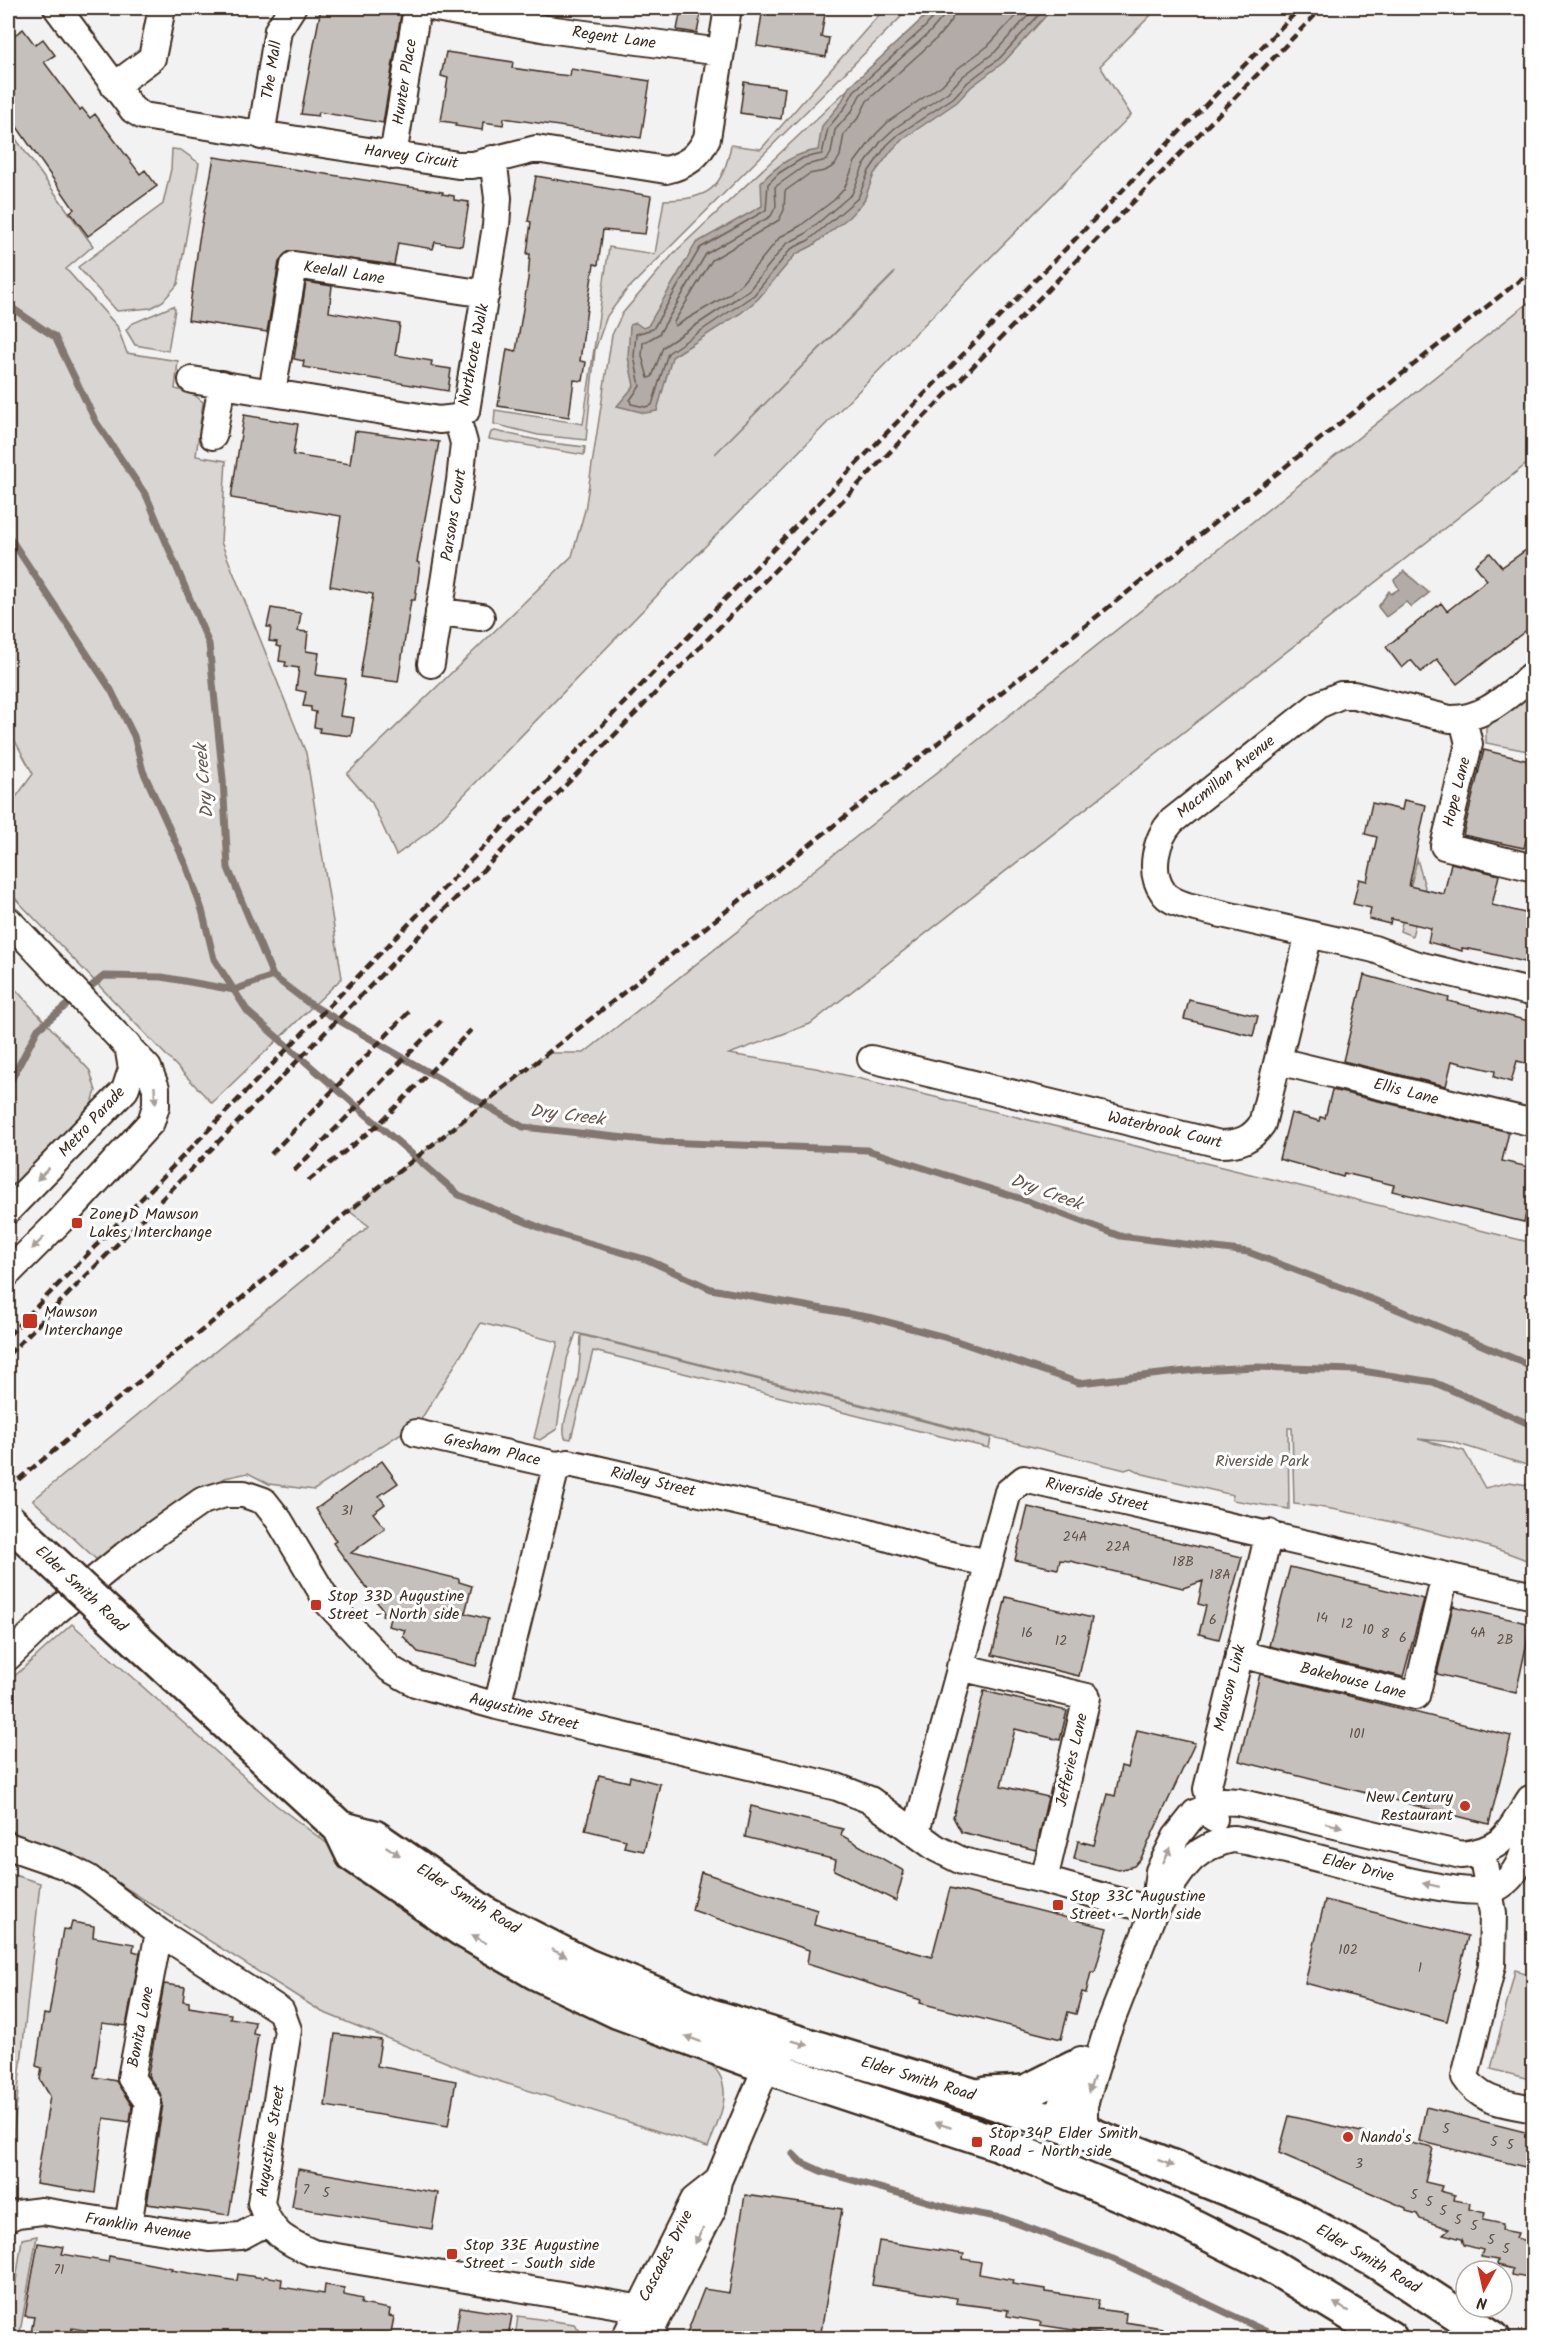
<svg xmlns="http://www.w3.org/2000/svg" width="1541" height="2346" viewBox="0 0 1541 2346" font-family="Kalam,sans-serif">
  <style>
    .green { fill: #d8d5d2; stroke: #8a8078; stroke-width: 1.5; fill-rule: evenodd }
    .water { fill: #b2aba7; stroke: #827770; stroke-width: 1.5 }
    .lines { fill: none; stroke-linecap: round; stroke-linejoin: round }
    .shore { stroke: #6b5e55; stroke-width: 1.5 }
    .stream { stroke: #827770; stroke-width: 7 }
    .building { fill: #c6c0bd; stroke: #3b2a1e; stroke-width: 1.5 }
    .minor-casing { stroke: #3b2a1e; stroke-width: 30 }
    .primary-casing { stroke: #3b2a1e; stroke-width: 38 }
    .minor { stroke: #fff; stroke-width: 26 }
    .primary { stroke: #fff; stroke-width: 33 }
    .rail { stroke: #3b2a1e; stroke-width: 4.5; stroke-dasharray: 9 4.5; stroke-linecap: butt }
    .primary-bridge-casing { stroke: #3b2a1e; stroke-width: 38; stroke-linecap: butt }
    .primary-bridge { stroke: #fff; stroke-width: 33 }
    .oneway { fill: #a79f9a }
    .poi-dot { fill: #c8321e; stroke: #fff; stroke-width: 2 }
    .labels { text-anchor: middle; dominant-baseline: central; stroke-width: 6; stroke-linejoin: round; paint-order: stroke }
    .number-label { font-size: 14px; fill: #5e5046 }
    .street-label { font-size: 16px; fill: #3b2a1e; stroke: #fff }
    .poi-label { font-size: 16px; fill: #3b2a1e; stroke: #fff; text-anchor: start }
    .park-label { font-size: 16px; fill: #62554b; stroke: #fff }
    .water-label { font-size: 18px; font-style: italic; fill: #65574e; stroke: #fff }
  </style>
  <rect width="100%" height="100%" fill="#f3f2f2"/>
  <filter id="ink" filterUnits="userSpaceOnUse"><feTurbulence type="fractalNoise" baseFrequency=".0167" numOctaves="2"/><feDisplacementMap in="SourceGraphic" scale="12" xChannelSelector="R" yChannelSelector="G"/><feConvolveMatrix kernelMatrix="1 2 1 2 8 2 1 2 1" color-interpolation-filters="sRGB"/></filter>
  <g filter="url(#ink)">
    <!-- green -->
    <path class="green" d="M885 8H910L625 292 607 316 595 350 586 440 538 435 494 424 495 410 583 424 609 247 655 254 664 200C709 200 723 188 731 145L761 149Z
      M934 8H1158L1100 66 1131 115 677 575 427 833 396 855 372 803 347 774 572 556 585 510 612 335 622 314 674 253ZM894 273V274L715 454Z
      M8 128 93 246 66 269 117 326 127 353 178 361 175 389 192 393 203 402 196 456 226 461 221 542 306 753 342 978 212 1103 8 891V808L33 774 8 728Z
      M172 149 181 150 199 163 178 284 163 301 151 308 117 311 78 267 163 204 171 169Z
      M1533 299V459L810 1024 729 1054 816 1068 1533 1243V1467L1452 1442 1418 1439 1464 1451 1485 1488 1510 1482 1533 1486 1534 1555 1531 1562C1494 1546 1456 1538 1416 1528 1376 1518 1336 1508 1294 1504L1292 1428H1288L1289 1509 1232 1500 1233 1495 1143 1474 1131 1468 1125 1470 576 1333 567 1359 557 1429 540 1440 534 1438 558 1342 481 1323 420 1421 314 1490 269 1484 248 1473 225 1478 98 1561 33 1500 369 1226 349 1211 549 1053H584Z
      M173 306 175 309 168 351 135 345 126 330 131 324Z
      M495 431 551 443 585 447 584 455 489 439 491 432Z
      M1533 690V752L1486 743V728Z
      M1417 859 1425 887 1412 936 1400 931Z
      M8 981 90 1071 96 1091 90 1108 8 1191Z
      M581 1335 991 1438 989 1448 593 1351 571 1439 565 1438C561 1425 568 1408 573 1397 580 1380 580 1354 581 1335Z
      M72 1624 276 1805 429 1920 678 2045C689 2052 701 2057 711 2065 737 2086 718 2123 708 2147L473 2073 322 2012 83 1861 18 1835 8 1827V1682Z
      M8 1873 40 1883 8 2186Z
      M1515 1970 1533 1975V2080L1491 2069Z
      M37 2236 19 2338H8L22 2239Z
      M518 2316 574 2324 586 2338H515Z"/>
    <!-- water -->
    <path class="water" d="M934 8H1053L1004 62 971 87 957 102 903 139 892 150 874 174 864 201 849 217 812 246 796 254 758 299 741 313 672 357 657 411 645 413 617 406 634 386 628 357 630 325 636 323 643 328 648 326 696 243 762 206 761 182C778 165 794 153 818 150L822 126 841 103 849 87Z
      M1404 571 1429 593 1411 607 1406 602 1386 617 1378 607 1389 591 1391 594 1399 589 1394 580Z"/>
    <g class="lines">
      <!-- shore -->
      <path class="shore" d="M938 8 937 13 925 27 854 91 846 106 828 128 822 154 803 158 779 173 768 184 766 210 700 248 653 329 636 334 634 356 640 386 630 400 631 404 645 407 652 405 668 353 754 295 791 249 809 240 858 198 869 171 887 145 899 134 953 98 968 82 1000 58 1045 8
        M945 8 943 17 930 32 860 95 852 111 835 130 831 153 827 160 806 165 775 187 776 206 771 216 706 254 659 334 643 343 642 356 648 378 652 377 663 347 749 290 786 244 805 234 852 194 863 167 882 140 895 128 948 92 963 76 995 52 1035 8
        M954 8 952 20 937 38 867 101 859 117 844 134 840 156 835 165 825 171 809 174 785 191 784 210 779 220 712 260 674 322 675 326 728 295 742 283 780 237 800 226 834 200 844 189 855 162 876 134 889 121 942 85 957 69 988 46 1023 8"/>
      <!-- stream -->
      <path class="stream" d="M8 303 12 308 55 337 96 422 147 497 209 644 223 779 228 868 273 976 307 1002 523 1127 663 1142 867 1150 1022 1199 1120 1236 1248 1252 1387 1305 1534 1367
        M8 535 111 690 134 736 143 771 187 867 202 910 214 959 248 1012 459 1195 551 1232 648 1260 711 1289 873 1318 948 1338 1079 1383 1196 1370 1256 1367 1356 1370 1433 1382 1534 1426
        M84 992 104 976 162 977 234 990 273 976
        M8 1086 38 1029 75 998
        M793 2154 801 2162 823 2172 958 2210 1002 2218 1113 2259 1280 2338"/>
    </g>
    <!-- building -->
    <path class="building" d="M321 8H402L383 123 319 112 318 116 301 114Z
      M767 8H826L821 37 829 38 826 57 757 46 762 14 766 15Z
      M681 9 701 13 697 33 677 30Z
      M23 29 35 45 43 39 55 55 44 62 80 110 82 108 90 118 95 114 140 174 145 170 157 186 88 236 70 212 74 209 8 114V40Z
      M446 52 513 62 512 68 552 74 570 76 571 69 650 81 641 138 504 118 503 125 483 122 482 130 455 126 456 123 441 121 448 78 441 76Z
      M744 82 785 88 781 119 740 113Z
      M214 157 443 192 442 194 454 196V200L469 202 462 246 435 242 433 249 398 243 394 265 289 251 279 262 267 332 188 320 199 240Z
      M536 176 651 196 645 234 603 230 598 265 594 264 588 301 580 361 586 362 583 381 574 380 569 417 498 406 507 349 516 351 528 279 530 254H527L531 222 528 221Z
      M306 282 332 286 329 312 400 324 395 355 432 361 431 366 451 369 448 391 303 367 304 361 294 359Z
      M244 415 298 424 293 455 350 464 355 431 439 442 417 562 420 563 415 600H411L398 682 360 677 373 594 330 586 341 516 231 498Z
      M1533 545V625L1457 684 1437 659 1421 672 1411 660 1402 668 1386 647 1441 603 1447 611 1487 580 1475 565 1490 553 1502 567Z
      M271 608 301 613 298 631 308 632 306 651 319 653 316 675 346 679 340 716 354 718 351 736 319 732 320 728 314 727 316 712 311 711V707L303 706 306 692 296 690 299 668 285 666 286 662 279 661 281 647 276 646 277 642 269 641 271 627H267Z
      M1484 750 1533 762V811L1524 848 1463 835Z
      M1404 800 1426 805 1409 886 1444 894 1451 863 1499 875 1492 905 1533 915V964L1480 951 1462 948V951L1428 942 1431 928 1391 919 1390 924 1369 919 1371 908 1353 904 1359 879 1367 881 1377 837 1365 834 1372 803 1402 810Z
      M1364 975 1449 998 1448 1001 1533 1022V1065L1517 1061 1511 1082 1494 1077 1495 1071 1452 1061 1446 1086 1343 1061Z
      M1189 1000 1258 1016 1253 1036 1184 1019Z
      M1332 1090 1509 1132 1502 1161 1533 1168V1186L1524 1222 1392 1191 1394 1185 1344 1173 1343 1177 1279 1159 1291 1113 1319 1121 1320 1117 1325 1118Z
      M382 1461 398 1483 379 1496 385 1504 373 1513 385 1528 351 1553 459 1579V1582L472 1586 465 1613 488 1619 476 1666 418 1652 403 1636 405 1630 388 1626 390 1618 382 1616 383 1610 333 1543 336 1541 316 1509Z
      M1028 1507 1242 1557 1219 1639 1199 1634 1206 1606 1198 1604 1203 1581 1183 1588 1070 1561 1060 1560 1058 1569 1015 1560Z
      M1290 1567 1424 1599 1403 1677 1269 1646Z
      M1006 1597 1092 1618 1079 1676 992 1655Z
      M1453 1606 1531 1624 1516 1693 1437 1674Z
      M1260 1674 1511 1736 1489 1824 1239 1761Z
      M984 1691 1067 1711 1060 1740 1015 1729 1001 1786 1048 1797 1036 1850 961 1832 953 1817Z
      M1137 1730 1195 1743 1141 1858 1134 1866 1119 1870 1074 1859 1078 1841 1094 1845 1108 1794 1115 1796 1121 1766 1128 1768Z
      M599 1775 629 1782 630 1776 660 1784 644 1851 624 1847 626 1840 585 1830Z
      M751 1806 843 1829 841 1835 904 1871 896 1901 834 1870 836 1860 745 1837Z
      M701 1872 817 1910 814 1925 932 1957 950 1888 1107 1928 1095 1972H1091L1086 1993 1082 1992 1076 2014 1068 2012 1061 2039 920 2003 921 2000 807 1964 809 1950 692 1910Z
      M1325 1900 1468 1936 1447 2021 1305 1983Z
      M72 1922 94 1926 93 1937 134 1944 133 1951 140 1953 126 2026 102 2023 94 2077 116 2081 132 2106 130 2122 104 2118 95 2193 36 2184 50 2096 40 2079 42 2068 36 2066 44 2014 49 2015 63 1929 70 1930Z
      M164 1984 185 1987 183 2001 189 2002V2007L231 2014 230 2018 255 2022 253 2034 258 2035 229 2215 147 2204 163 2104 160 2093 148 2075Z
      M335 2034 381 2040 377 2066 456 2081 448 2126 325 2106Z
      M1426 2107 1533 2134V2169L1419 2141Z
      M1289 2116 1433 2148 1425 2182 1442 2186 1440 2191 1455 2195 1454 2200 1470 2203 1469 2209 1485 2213 1483 2220 1503 2224 1502 2230 1518 2233 1516 2238 1533 2243V2279L1512 2275 1513 2269 1497 2265 1498 2260 1481 2257 1483 2250 1464 2245 1462 2239 1443 2234 1449 2229 1420 2219 1417 2214 1406 2211V2208L1279 2153Z
      M298 2169 438 2193 432 2229 292 2207Z
      M745 2195 842 2209 820 2338H685L704 2289 729 2293Z
      M879 2241 964 2254 963 2259 981 2262 979 2274 1013 2280 1012 2284 1046 2289V2292L1099 2300 1097 2309 1126 2313 1125 2322 1162 2328 1161 2338H1105V2335L1040 2325 1041 2322 1007 2316 1008 2310 956 2303 957 2298 872 2285Z
      M38 2243 64 2247 62 2254 108 2262 109 2256 172 2268 171 2270 237 2281 238 2274 263 2278 264 2276 282 2279 281 2287 324 2294 325 2285 344 2288V2295L362 2299 361 2304 390 2309 389 2316 394 2317 390 2338H130L72 2328 70 2338H30L34 2317 25 2316Z
      M460 2307 512 2315 508 2338H455Z"/>
    <g class="lines">
      <defs>
        <path id="minor" d="M57 8 133 110 143 116 458 165H473L536 149 666 170C687 165 698 157 707 138L728 8
          M436 8 547 29 721 52
          M114 86 152 58 162 8
          M261 136 278 30 292 8
          M393 156 417 8
          M192 380 439 420 457 418 466 411 496 226 498 198 493 159
          M272 392 294 265 486 294
          M213 436 222 384
          M439 612 481 617
          M431 664 460 481 464 443 457 418
          M1534 674C1508 695 1485 720 1450 719L1354 695H1341L1318 705 1172 821C1156 838 1148 872 1163 892 1168 900 1178 903 1187 906L1374 949 1414 964 1534 993
          M1463 719 1469 744 1444 846 1534 868
          M8 920 148 1068 156 1088V1106L151 1122 60 1221 8 1273
          M871 1059 1220 1144C1239 1144 1251 1140 1262 1124L1309 934
          M1278 1061 1534 1123
          M8 1210 125 1090 132 1069 128 1045
          M416 1433 556 1465 568 1463 592 1468 865 1531 941 1553 989 1563
          M1239 1654 1416 1696 1445 1576
          M8 1657 55 1612 125 1555 179 1517 202 1501 225 1494H244L264 1501 279 1520 329 1604 390 1669 415 1683 497 1706 837 1787 870 1800 936 1848 962 1861 1044 1880 1154 1911
          M960 1667 1087 1697 1044 1880
          M497 1706 555 1471 568 1463
          M1214 1819 1207 1789 1269 1533
          M916 1832 1008 1492 1024 1479 1534 1596
          M8 1846 63 1865 88 1878 159 1932 281 2011 288 2030 261 2203C271 2234 284 2240 313 2253L660 2312
          M1482 1853 1493 1913 1492 1965 1465 2077C1481 2103 1505 2103 1534 2109
          M1156 1909C1181 1874 1187 1849 1232 1839 1285 1843 1461 1907 1498 1887 1527 1871 1529 1830 1530 1801
          M1055 2123 1074 2068 1081 2060
          M1092 2135 1084 2121V2105L1106 2034 1154 1911 1159 1871 1176 1837 1195 1813 1223 1801 1238 1802 1461 1855C1505 1850 1508 1833 1530 1799
          M8 2218 17 2214 42 2211 209 2238 241 2236 267 2222
          M128 2225 148 2102 131 2078 159 1932
          M625 2338 694 2200 718 2181
          M647 2338 713 2208 718 2181 767 2066"/>
        <path id="primary" d="M103 1609 340 1828 353 1855 461 1929 535 1972 619 2012 791 2075 997 2143 1173 2216 1270 2265 1390 2338
          M340 1828 374 1837 487 1915 585 1965 708 2015 972 2095 1092 2135 1293 2215 1374 2260 1493 2338
          M986 2094 1026 2092 1074 2068"/>
      </defs>
      <!-- minor casing -->
      <use href="#minor" class="minor-casing"/>
      <!-- primary casing -->
      <use href="#primary" class="primary-casing"/>
      <!-- minor -->
      <use href="#minor" class="minor"/>
      <!-- primary -->
      <use href="#primary" class="primary"/>
      <!-- rail -->
      <path class="rail" d="M271 1154 409 1012
        M294 1171 441 1021
        M308 1181 379 1124 471 1030
        M8 1336 1300 8
        M8 1355 234 1126 1322 8
        M8 1488 349 1211 1534 269"/>
      <defs>
        <path id="primary-bridge" d="M8 1520 103 1609"/>
      </defs>
      <!-- primary-bridge casing -->
      <use href="#primary-bridge" class="primary-bridge-casing"/>
      <!-- primary-bridge -->
      <use href="#primary-bridge" class="primary-bridge"/>
    </g>
    <!-- one-way arrows -->
    <defs><path id="oneway-solid" d="M-6-.8H1V-3.2L6.5 0L1 3.2V.8H-6Z" transform="scale(1.5)"/></defs>
    <g class="oneway">
      <use href="#oneway-solid" transform="translate(155 1095) rotate(86)"/>
      <use href="#oneway-solid" transform="translate(43 1174) rotate(134)"/>
      <use href="#oneway-solid" transform="translate(38 1243) rotate(135)"/>
      <use href="#oneway-solid" transform="translate(1334 1825) rotate(13)"/>
      <use href="#oneway-solid" transform="translate(393 1851) rotate(34)"/>
      <use href="#oneway-solid" transform="translate(1167 1855) rotate(-64)"/>
      <use href="#oneway-solid" transform="translate(1431 1885) rotate(-168)"/>
      <use href="#oneway-solid" transform="translate(479 1939) rotate(-150)"/>
      <use href="#oneway-solid" transform="translate(559 1953) rotate(26)"/>
      <use href="#oneway-solid" transform="translate(693 2039) rotate(-160)"/>
      <use href="#oneway-solid" transform="translate(800 2043) rotate(17)"/>
      <use href="#oneway-solid" transform="translate(1091 2085) rotate(110)"/>
      <use href="#oneway-solid" transform="translate(943 2125) rotate(-162)"/>
      <use href="#oneway-solid" transform="translate(1166 2163) rotate(21)"/>
      <use href="#oneway-solid" transform="translate(699 2236) rotate(117)"/>
      <use href="#oneway-solid" transform="translate(1341 2307) rotate(-150)"/>
    </g>
  </g>
  <!-- markers -->
  <g class="poi-dot">
    <rect x="71" y="1217" width="12" height="12" rx="3"/>
    <rect x="22" y="1313" width="16" height="16" rx="3"/>
    <rect x="310" y="1599" width="12" height="12" rx="3"/>
    <circle cx="1465" cy="1806" r="6"/>
    <rect x="1052" y="1899" width="12" height="12" rx="3"/>
    <circle cx="1348" cy="2137" r="6"/>
    <rect x="971" y="2136" width="12" height="12" rx="3"/>
    <rect x="446" y="2248" width="12" height="12" rx="3"/>
  </g>
  <g class="labels">
    <!-- number labels -->
    <g class="number-label">
      <text x="347" y="1511">31</text>
      <text x="1075" y="1537">24A</text>
      <text x="1118" y="1547">22A</text>
      <text x="1183" y="1562">18B</text>
      <text x="1220" y="1575">18A</text>
      <text x="1322" y="1618">14</text>
      <text x="1213" y="1620">6</text>
      <text x="1347" y="1624">12</text>
      <text x="1368" y="1630">10</text>
      <text x="1027" y="1633">16</text>
      <text x="1478" y="1633">4A</text>
      <text x="1385" y="1634">8</text>
      <text x="1403" y="1638">6</text>
      <text x="1505" y="1640">2B</text>
      <text x="1061" y="1641">12</text>
      <text x="1357" y="1734">101</text>
      <text x="1348" y="1950">102</text>
      <text x="1420" y="1968">1</text>
      <text x="1446" y="2129">5</text>
      <text x="1494" y="2142">5</text>
      <text x="1510" y="2145">5</text>
      <text x="1359" y="2164">3</text>
      <text x="306" y="2190">7</text>
      <text x="326" y="2193">5</text>
      <text x="1414" y="2195">5</text>
      <text x="1429" y="2202">5</text>
      <text x="1443" y="2211">5</text>
      <text x="1458" y="2220">5</text>
      <text x="1474" y="2226">5</text>
      <text x="1491" y="2240">5</text>
      <text x="1506" y="2249">5</text>
      <text x="59" y="2270">71</text>
    </g>
    <!-- street labels -->
    <g class="street-label">
      <text transform="translate(614 38) rotate(8)">Regent Lane</text>
      <text transform="translate(272 70) rotate(-81)">The Mall</text>
      <text transform="translate(405 82) rotate(-81)">Hunter Place</text>
      <text transform="translate(411 157) rotate(8)">Harvey Circuit</text>
      <text transform="translate(344 273) rotate(9)">Keelall Lane</text>
      <text transform="translate(474 355) rotate(-79)">Northcote Walk</text>
      <text transform="translate(454 515) rotate(-81)">Parsons Court</text>
      <text transform="translate(1226 777) rotate(-39)">Macmillan Avenue</text>
      <text transform="translate(1457 792) rotate(-76)">Hope Lane</text>
      <text transform="translate(1406 1092) rotate(14)">Ellis Lane</text>
      <text transform="translate(92 1122) rotate(-47)">Metro Parade</text>
      <text transform="translate(1165 1130) rotate(13)">Waterbrook Court</text>
      <text transform="translate(492 1450) rotate(13)">Gresham Place</text>
      <text transform="translate(653 1482) rotate(13)">Ridley Street</text>
      <text transform="translate(1097 1495) rotate(13)">Riverside Street</text>
      <text transform="translate(81 1589) rotate(43)">Elder Smith Road</text>
      <text transform="translate(1353 1681) rotate(14)">Bakehouse Lane</text>
      <text transform="translate(1230 1688) rotate(-76)">Mawson Link</text>
      <text transform="translate(524 1712) rotate(14)">Augustine Street</text>
      <text transform="translate(1072 1760) rotate(-77)">Jefferies Lane</text>
      <text transform="translate(1358 1868) rotate(14)">Elder Drive</text>
      <text transform="translate(468 1899) rotate(32)">Elder Smith Road</text>
      <text transform="translate(141 2027) rotate(-79)">Bonita Lane</text>
      <text transform="translate(918 2079) rotate(17)">Elder Smith Road</text>
      <text transform="translate(271 2141) rotate(-81)">Augustine Street</text>
      <text transform="translate(138 2227) rotate(9)">Franklin Avenue</text>
      <text transform="translate(666 2256) rotate(-63)">Cascades Drive</text>
      <text transform="translate(1368 2259) rotate(31)">Elder Smith Road</text>
    </g>
    <!-- poi labels -->
    <g class="poi-label">
      <text x="89" y="1214">Zone D Mawson<tspan x="89" dy="18">Lakes Interchange</tspan></text>
      <text x="44" y="1312">Mawson<tspan x="44" dy="18">Interchange</tspan></text>
      <text x="328" y="1596">Stop 33D Augustine<tspan x="328" dy="18">Street - North side</tspan></text>
      <text x="1453" y="1797" text-anchor="end">New Century<tspan x="1453" dy="18">Restaurant</tspan></text>
      <text x="1070" y="1896">Stop 33C Augustine<tspan x="1070" dy="18">Street - North side</tspan></text>
      <text x="989" y="2133">Stop 34P Elder Smith<tspan x="989" dy="18">Road - North side</tspan></text>
      <text x="1360" y="2137">Nando's</text>
      <text x="464" y="2245">Stop 33E Augustine<tspan x="464" dy="18">Street - South side</tspan></text>
    </g>
    <!-- park labels -->
    <g class="park-label">
      <text x="1262" y="1461">Riverside Park</text>
    </g>
    <!-- water labels -->
    <g class="water-label">
      <text transform="translate(205 781) rotate(-95)">Dry Creek</text>
      <text transform="translate(567 1116) rotate(7)">Dry Creek</text>
      <text transform="translate(1046 1193) rotate(20)">Dry Creek</text>
    </g>
  </g>
  <!-- margin -->
  <rect width="1541" height="2346" fill="none" stroke="#fff" stroke-width="30"/>
  <rect x="15" y="15" width="1511" height="2316" fill="none" stroke="#3b2a1e" stroke-width="2" filter="url(#ink)"/>
  <!-- north arrow -->
  <g transform="translate(1484 2289) rotate(188)"><circle r="28" fill="#ffffff" stroke="#b1aaa5" stroke-width="1.5"/>
  <path d="M0-4.5L10 22L0 15L-10 22Z" fill="#c8321e"/>
  <text y="-9" font-size="16" font-weight="bold" text-anchor="middle" fill="#3b2a1e">N</text>
  </g>
</svg>
